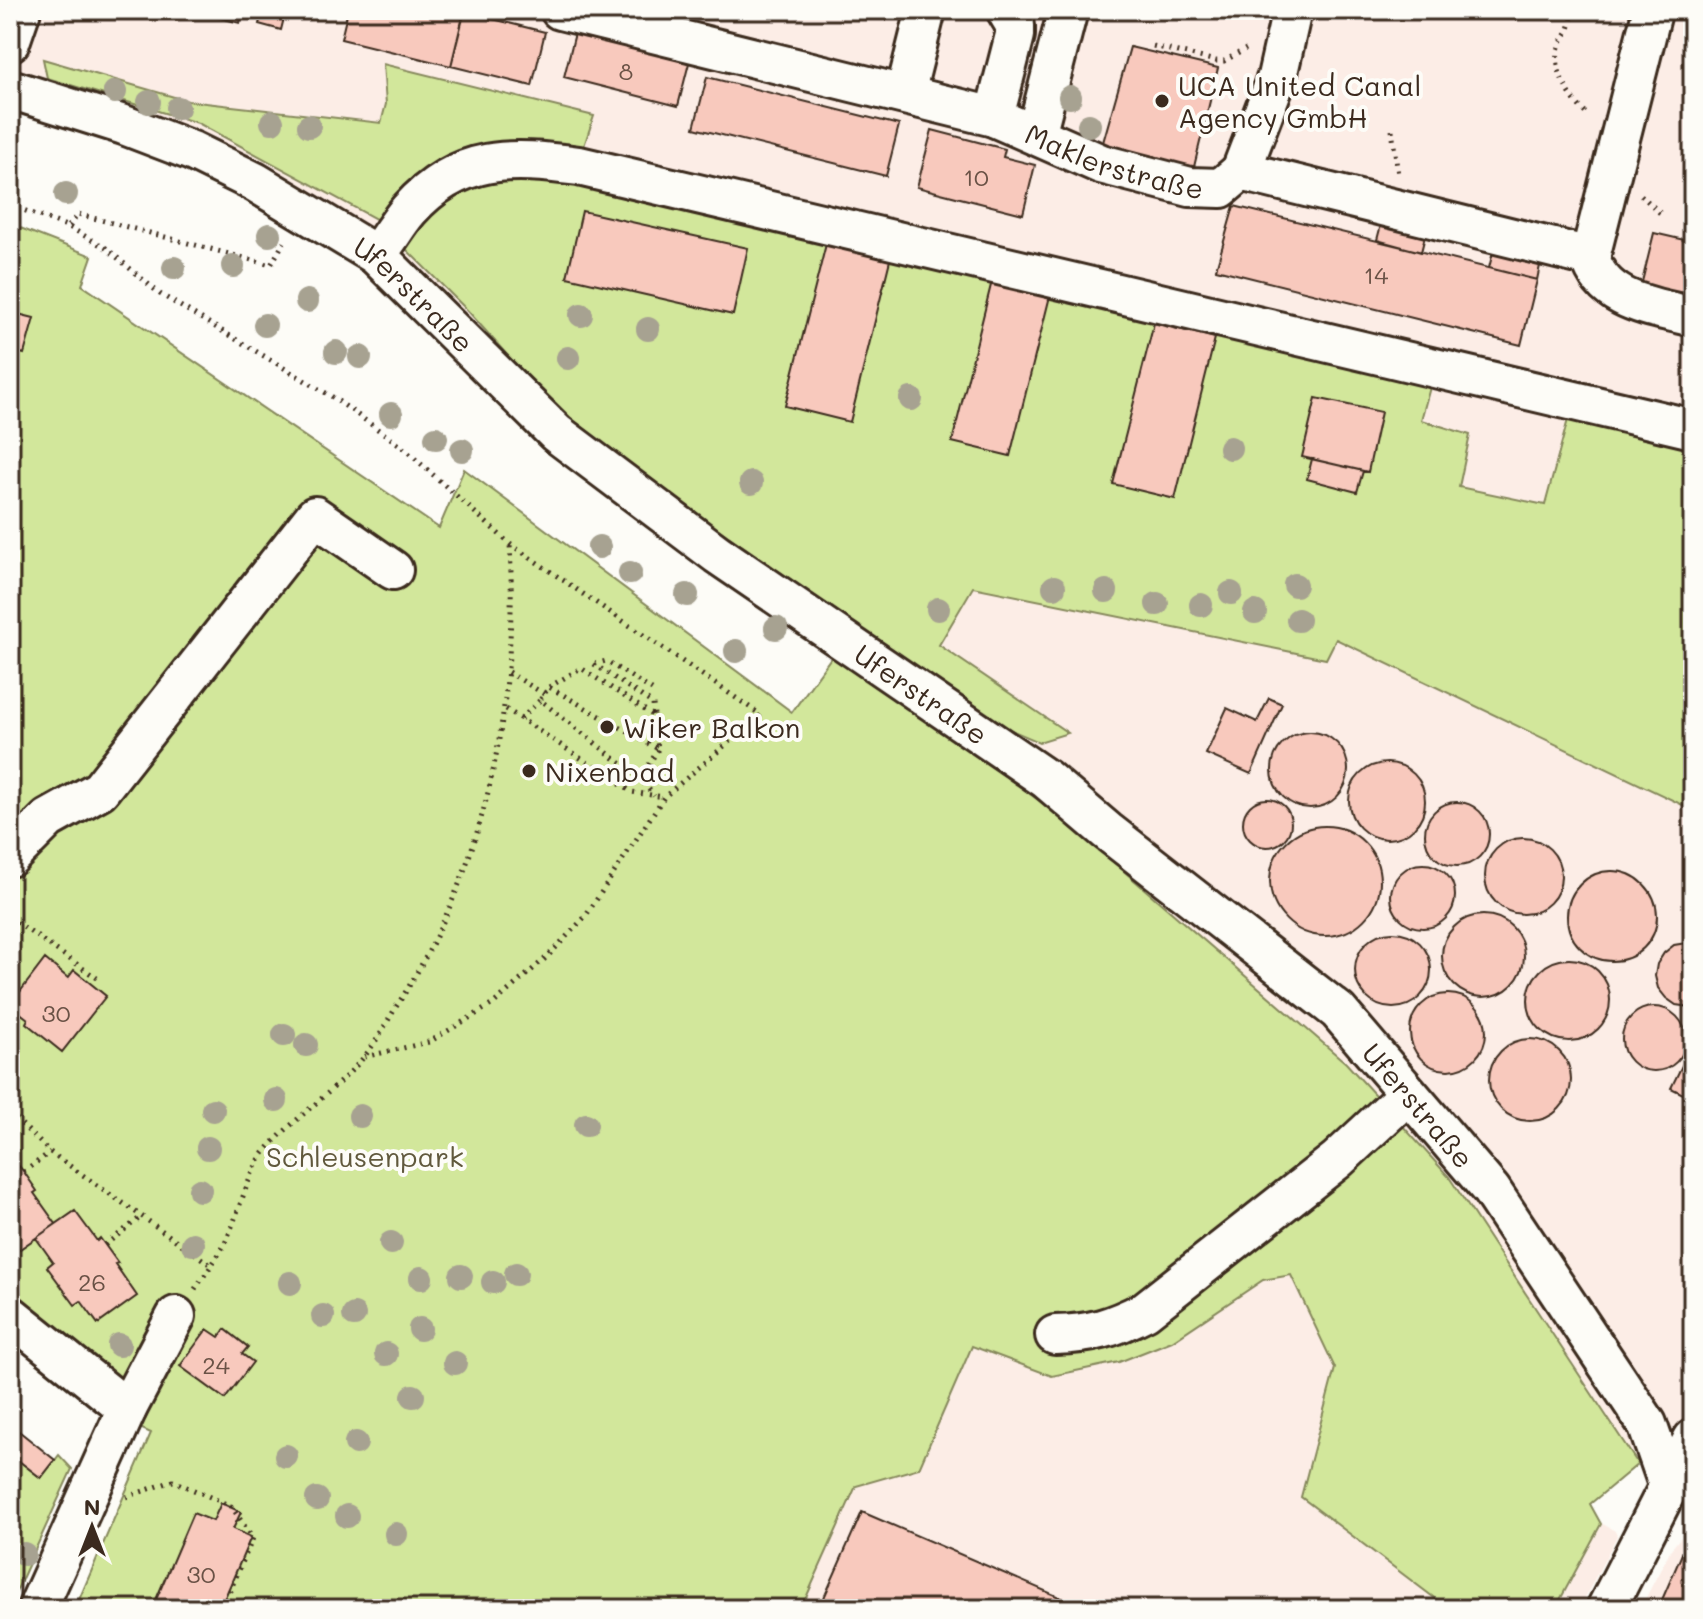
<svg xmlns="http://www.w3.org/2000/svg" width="1703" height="1619" viewBox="0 0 1703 1619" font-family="Mali,sans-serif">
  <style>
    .built { fill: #fcede6 }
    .green { fill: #d2e79b; stroke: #86885c; stroke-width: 2 }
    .building { fill: #f8c9bd; stroke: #3b2a1e; stroke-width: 2 }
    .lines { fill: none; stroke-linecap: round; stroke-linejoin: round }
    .minor-casing { stroke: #3b2a1e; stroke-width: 44 }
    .path { stroke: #3b2a1e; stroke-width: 5; stroke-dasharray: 2 6; stroke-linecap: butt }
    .minor { stroke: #fdfcf7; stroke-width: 38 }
    .tree { fill: #a7a291 }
    .poi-dot { fill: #3b2a1e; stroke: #fdfcf7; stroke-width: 3 }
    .labels { text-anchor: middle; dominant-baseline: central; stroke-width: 8; stroke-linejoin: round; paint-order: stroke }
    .number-label { font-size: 24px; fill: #6a5246 }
    .poi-label { font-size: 28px; fill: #3b2a1e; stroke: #fdfcf7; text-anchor: start }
    .street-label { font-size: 28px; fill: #3b2a1e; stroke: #fdfcf7 }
    .park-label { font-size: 28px; fill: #61593d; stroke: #fdfcf7 }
  </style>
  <rect width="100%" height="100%" fill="#fdfcf7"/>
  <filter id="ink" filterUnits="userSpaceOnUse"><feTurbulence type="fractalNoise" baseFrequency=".0125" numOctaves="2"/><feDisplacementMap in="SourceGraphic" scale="16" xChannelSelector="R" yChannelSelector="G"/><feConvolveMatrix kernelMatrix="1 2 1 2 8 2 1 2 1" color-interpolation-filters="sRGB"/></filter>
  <g filter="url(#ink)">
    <!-- built -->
    <path class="built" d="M10 10H1693V1456L1638 1464 1449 1177 1346 1063 1060 816 532 430 329 242 184 162 10 107Z
      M781 740 1629 1468 1590 1504 1596 1520 1615 1531 1617 1536 1579 1609H464Z
      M1681 1537 1693 1543V1609H1640L1671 1549Z"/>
    <!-- green -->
    <path class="green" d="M43 59 188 101 381 123 386 104 383 64 594 116 583 149 1438 358 1421 420 1470 435 1459 487 1545 505 1570 412 1693 442V810L1336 639 1326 659 973 587 939 645 1068 733 1039 742 1004 727 711 524 548 401 468 311 376 219 198 123 47 78Z
      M10 224 92 256 82 285 439 528 464 469 792 712 835 652 1060 816 1346 1063 1449 1177 1638 1464 1590 1504 1601 1524 1555 1609H1449L1301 1497 1335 1368 1291 1275 1263 1280 1172 1341 1119 1362 1052 1376 972 1346 919 1468 856 1486 801 1609H75L151 1433 122 1420 10 1315Z
      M10 1454 41 1478 59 1455 72 1469 10 1605Z"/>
    <!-- building -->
    <path class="building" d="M189 10H243L240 23Z
      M263 10H286L281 30 259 24Z
      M348 10H465L451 66 341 39Z
      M464 12 545 32 532 86 451 66Z
      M575 33 689 63 678 106 564 77Z
      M1130 47 1218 68 1192 175 1100 153Z
      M707 77 899 125 886 176 694 128Z
      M932 130 1005 149 1003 157 1035 165 1023 214 917 187Z
      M1234 206 1537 280 1521 345 1216 269Z
      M582 211 748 248 733 315 567 277Z
      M1383 217 1427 228 1421 252 1377 240Z
      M1654 233 1693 242V298L1641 286Z
      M826 244 890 260 850 422 785 406Z
      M1495 244 1542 256 1537 280 1489 268Z
      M992 281 1050 296 1010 456 952 442Z
      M10 312 34 318 24 354 10 350Z
      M1154 323 1215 338 1175 499 1113 484Z
      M1316 398 1381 412 1368 472 1302 457Z
      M1312 459 1363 471 1357 492 1307 479Z
      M1269 698 1282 704 1251 774 1206 754 1227 708 1257 722Z
      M1272 770a38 38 0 1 1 76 0a38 38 0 1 1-76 0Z
      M1349 801a38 38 0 1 1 76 0a38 38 0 1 1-76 0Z
      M1243 823a24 24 0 1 1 48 0a24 24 0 1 1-48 0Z
      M1425 834a32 32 0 1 1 64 0a32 32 0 1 1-64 0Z
      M1270 881a55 55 0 1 1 110 0a55 55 0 1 1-110 0Z
      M1485 876a38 38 0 1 1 76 0a38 38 0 1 1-76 0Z
      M1391 896a32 32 0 1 1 64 0a32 32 0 1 1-64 0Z
      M1567 916a45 45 0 1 1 90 0a45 45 0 1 1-90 0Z
      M1442 956a41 41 0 1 1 82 0a41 41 0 1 1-82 0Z
      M1355 970a38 38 0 1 1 76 0a38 38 0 1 1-76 0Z
      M1686 943 1693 944V1006L1689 1007 1676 1005 1666 998 1658 988 1655 976 1657 964 1664 953 1674 945Z
      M45 959 68 978 74 970 106 996 62 1052 26 1023 28 1019 10 1005Z
      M1528 1000a41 41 0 1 1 82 0a41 41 0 1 1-82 0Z
      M1410 1032a38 38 0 1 1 76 0a38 38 0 1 1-76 0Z
      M1622 1039a32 32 0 1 1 64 0a32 32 0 1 1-64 0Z
      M1489 1080a41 41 0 1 1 82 0a41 41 0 1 1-82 0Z
      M1690 1049 1693 1050V1099L1671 1088Z
      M10 1159 16 1168 19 1166 24 1172 37 1191 34 1193 56 1224 17 1251 10 1241Z
      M75 1211 97 1241 100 1238 105 1245 118 1263 115 1264 137 1296 98 1324 81 1301 75 1305 47 1267 53 1262 36 1238Z
      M207 1329 219 1337 225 1329 248 1347 242 1354 253 1362 225 1399 180 1366Z
      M10 1424 55 1460 41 1478 10 1454Z
      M221 1503 241 1512 233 1529 251 1537 220 1609H152L193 1513 213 1521Z
      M862 1512 1087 1609H819Z
      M1684 1549 1693 1550V1609H1658Z"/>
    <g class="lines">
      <defs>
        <g id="minor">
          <path id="s1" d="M560 10 994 117 1101 164 1190 187 1221 188 1241 171 1590 257C1603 303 1653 306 1693 317"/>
          <path d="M10 42 21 10"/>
          <path id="s2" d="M10 89 124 125 192 151 255 182 376 255 556 433 717 554 1046 779 1107 831 1338 1011 1491 1190 1647 1424 1669 1487"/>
          <path d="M905 94 926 10"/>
          <path d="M994 117 1015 35V25L1006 10"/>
          <path d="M1036 135 1068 10"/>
          <path d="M1241 171 1277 77 1292 10"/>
          <path d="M376 255C388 241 397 224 409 210 459 154 511 157 579 166L1693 429"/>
          <path d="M1590 257 1651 16"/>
          <path d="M10 857 48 819 100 790 315 516 393 570"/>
          <path d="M10 1315 127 1409"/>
          <path d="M1055 1335C1092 1334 1112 1328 1145 1311L1337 1160 1408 1094"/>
          <path d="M37 1609 127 1409 176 1316"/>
          <path d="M1606 1609 1693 1439"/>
        </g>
      </defs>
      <!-- minor casing -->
      <use href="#minor" class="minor-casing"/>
      <!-- path -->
      <path class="path" d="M1573 10C1572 16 1571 23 1569 29 1566 35 1561 40 1559 47 1552 73 1571 98 1588 116
        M1153 46 1216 61H1224L1246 49
        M1392 130 1398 175
        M1641 195 1661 214
        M10 205 69 227 106 248 160 294 331 396 400 445 510 544 761 715 664 797 585 917 547 957 493 1004 429 1042 364 1057
        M69 226 78 214 271 265 284 242
        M594 664 653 704 654 715
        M595 664 606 661 652 690
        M508 672 544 694
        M549 687 581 668 654 716 658 749 549 687 540 700 641 779 654 796
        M506 709 632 792 664 797
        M521 719 540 700
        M641 779 658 749
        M10 918 97 978
        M10 1113 50 1152 211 1265
        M24 1172 50 1152
        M105 1245 141 1217
        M195 1289C205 1274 217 1259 225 1243 236 1221 249 1171 263 1154 292 1119 333 1093 363 1058 376 1043 386 1024 396 1007 486 869 518 707 510 544
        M126 1497 173 1481 231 1506 253 1538 222 1609"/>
      <!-- minor -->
      <use href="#minor" class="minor"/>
    </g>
    <!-- trees -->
    <g class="tree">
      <circle cx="115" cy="92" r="12"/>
      <circle cx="1070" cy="97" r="12"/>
      <circle cx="149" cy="102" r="12"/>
      <circle cx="178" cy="108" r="12"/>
      <circle cx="272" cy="122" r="12"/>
      <circle cx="1089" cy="125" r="12"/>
      <circle cx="309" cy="126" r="12"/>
      <circle cx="66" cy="194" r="12"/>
      <circle cx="269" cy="235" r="12"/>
      <circle cx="233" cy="266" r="12"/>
      <circle cx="174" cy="268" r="12"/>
      <circle cx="307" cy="301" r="12"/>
      <circle cx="581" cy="315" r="12"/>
      <circle cx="265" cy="325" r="12"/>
      <circle cx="648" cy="329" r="12"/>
      <circle cx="336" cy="352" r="12"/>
      <circle cx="360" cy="357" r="12"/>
      <circle cx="568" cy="358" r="12"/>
      <circle cx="911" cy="399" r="12"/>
      <circle cx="391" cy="414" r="12"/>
      <circle cx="436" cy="438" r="12"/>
      <circle cx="1230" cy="448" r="12"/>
      <circle cx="462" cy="450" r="12"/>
      <circle cx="751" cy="483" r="12"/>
      <circle cx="599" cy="547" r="12"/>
      <circle cx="630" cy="573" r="12"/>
      <circle cx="1295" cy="585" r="12"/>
      <circle cx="1054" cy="587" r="12"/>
      <circle cx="1106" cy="591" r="12"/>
      <circle cx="1231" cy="593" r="12"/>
      <circle cx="687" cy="595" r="12"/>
      <circle cx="1157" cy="604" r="12"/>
      <circle cx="1201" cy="605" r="12"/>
      <circle cx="938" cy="609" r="12"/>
      <circle cx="1255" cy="612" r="12"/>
      <circle cx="1298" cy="620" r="12"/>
      <circle cx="776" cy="628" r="12"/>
      <circle cx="736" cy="651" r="12"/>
      <circle cx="284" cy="1035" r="12"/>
      <circle cx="306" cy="1045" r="12"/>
      <circle cx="276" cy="1100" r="12"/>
      <circle cx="213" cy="1110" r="12"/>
      <circle cx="360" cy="1116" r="12"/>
      <circle cx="586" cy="1125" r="12"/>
      <circle cx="208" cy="1148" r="12"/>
      <circle cx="200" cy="1190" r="12"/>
      <circle cx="391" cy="1243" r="12"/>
      <circle cx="193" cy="1244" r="12"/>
      <circle cx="516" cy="1274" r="12"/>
      <circle cx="461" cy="1276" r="12"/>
      <circle cx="421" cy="1278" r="12"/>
      <circle cx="493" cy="1282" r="12"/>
      <circle cx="290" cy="1283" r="12"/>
      <circle cx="354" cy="1315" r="12"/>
      <circle cx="323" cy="1316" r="12"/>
      <circle cx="420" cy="1329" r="12"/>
      <circle cx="119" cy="1345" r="12"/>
      <circle cx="386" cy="1354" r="12"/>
      <circle cx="455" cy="1363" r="12"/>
      <circle cx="413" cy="1396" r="12"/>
      <circle cx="356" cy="1443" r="12"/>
      <circle cx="286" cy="1456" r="12"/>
      <circle cx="317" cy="1499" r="12"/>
      <circle cx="347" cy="1516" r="12"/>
      <circle cx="396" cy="1534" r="12"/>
      <circle cx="24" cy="1554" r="12"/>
    </g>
  </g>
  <!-- markers -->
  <g class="poi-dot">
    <circle cx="1162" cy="101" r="8"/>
    <circle cx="607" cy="727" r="8"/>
    <circle cx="529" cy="771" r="8"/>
  </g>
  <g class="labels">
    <!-- number labels -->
    <g class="number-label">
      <text x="626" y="70">8</text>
      <text x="976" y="176">10</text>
      <text x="1376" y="274">14</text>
      <text x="56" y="1012">30</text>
      <text x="92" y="1281">26</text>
      <text x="216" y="1364">24</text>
      <text x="201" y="1573">30</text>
    </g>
    <!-- poi labels -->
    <g class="poi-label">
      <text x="1178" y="85">UCA United Canal<tspan x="1178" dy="32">Agency GmbH</tspan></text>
      <text x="623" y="727">Wiker Balkon</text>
      <text x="545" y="771">Nixenbad</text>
    </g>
    <!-- street labels -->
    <g class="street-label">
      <text stroke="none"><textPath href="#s1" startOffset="576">Maklerstraße</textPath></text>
      <text stroke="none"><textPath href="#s2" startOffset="458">Uferstraße</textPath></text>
      <text stroke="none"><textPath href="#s2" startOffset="1106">Uferstraße</textPath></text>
      <text stroke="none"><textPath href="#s2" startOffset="1754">Uferstraße</textPath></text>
    </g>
    <!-- park labels -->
    <g class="park-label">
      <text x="365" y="1156">Schleusenpark</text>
    </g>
  </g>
  <!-- margin -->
  <rect width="1703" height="1619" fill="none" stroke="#fdfcf7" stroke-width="40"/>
  <rect x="20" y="20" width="1663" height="1579" fill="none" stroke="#3b2a1e" stroke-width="3" filter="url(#ink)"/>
  <!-- north arrow -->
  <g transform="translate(92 1527)" stroke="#fdfcf7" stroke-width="6" paint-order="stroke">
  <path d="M0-6L14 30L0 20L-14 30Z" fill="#3b2a1e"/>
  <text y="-12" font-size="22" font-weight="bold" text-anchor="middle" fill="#3b2a1e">N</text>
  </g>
</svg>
